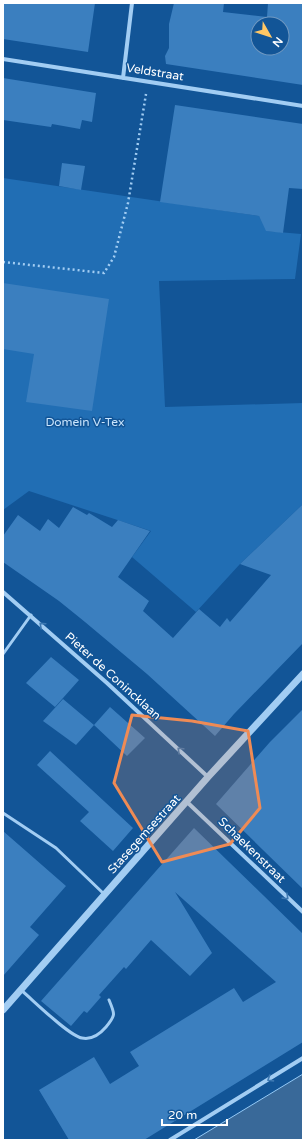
<svg xmlns="http://www.w3.org/2000/svg" width="306" height="1143" viewBox="0 0 306 1143" font-family="'Varela Round',sans-serif">
  <style>
    .green { fill: #216eb4 }
    .water { fill: #396999; stroke: #94c9f6 }
    .building { fill: #3b7fbf; fill-rule: evenodd }
    .lines { fill: none; stroke-linecap: round; stroke-linejoin: round }
    .path { stroke: #a2cdf3; stroke-width: 2.5; stroke-dasharray: 2 3; stroke-linecap: butt }
    .service { stroke: #a2cdf3; stroke-width: 3 }
    .minor { stroke: #a2cdf3; stroke-width: 4 }
    .tertiary { stroke: #a2cdf3; stroke-width: 7 }
    .oneway { stroke: #3d79b3 }
    .marked { fill: #ef8b55; fill-opacity: 0.2; stroke: #ef8b55; stroke-width: 3; stroke-linejoin: round }
    .labels { text-anchor: middle; dominant-baseline: central; stroke-width: 3; stroke-linejoin: round; paint-order: stroke }
    .street-label { font-size: 12px; fill: #fff; stroke: #125597 }
    .park-label { font-size: 12px; fill: #cae5fd; stroke: #125597 }
  </style>
  <rect width="100%" height="100%" fill="#125597"/>
  <!-- green -->
  <path class="green" d="M3 178 259 216 267 231 301 234 295 279 159 281 165 407 303 403V504L240 564 196 612 132 557 151 531 29 491 3 510Z"/>
  <!-- water -->
  <path class="water" d="M303 1074V1140H194Z"/>
  <!-- building -->
  <path class="building" d="M3 3H95L88 52 3 39Z
    M174 3H224L223 12 267 17 268 3H303V85L166 64 165 56 169 48V24ZM258 24H282V48H258Z
    M3 78 96 93 92 122 82 120 80 129 52 124 51 127 3 120Z
    M175 105 303 124V189L289 188 283 233 266 231 259 216 160 202Z
    M62 163 85 166 81 190 59 186Z
    M3 283 109 299 92 411 26 402 34 354 3 349Z
    M303 504V643L234 714 215 736 147 674 85 622 59 601 3 562V536L18 515 40 531 48 519 59 528 73 507 87 515 89 513 112 527 118 520 150 531 118 577 149 601 143 611 173 638 199 609 220 627 227 618 230 622 271 575 240 564Z
    M51 657 79 680 55 707 26 683Z
    M63 699 94 725 110 707 145 738 127 756 94 725 76 745 43 721Z
    M303 709V889L216 804 270 742Z
    M50 751 133 828 113 851 80 821 89 812 37 765Z
    M194 828 303 934V1042L144 1140H69L39 1090 94 1057 110 1084 139 1066 130 1052 234 988 243 1002 276 982 175 892 212 953 190 976 151 940 126 969 124 967 99 995 101 997 87 1013 84 1011 71 1026 41 1001Z
    M3 831 66 886 30 927 39 935 3 976Z"/>
  <g class="lines">
    <!-- path -->
    <path class="path" d="M3 262 104 273 114 257 128 203 146 94"/>
    <!-- service -->
    <path class="service" d="M3 654 31 615
      M3 813 56 848 104 894
      M21 990C33 1000 69 1036 82 1038 92 1040 100 1034 106 1027 116 1015 115 1014 109 1000"/>
    <!-- minor -->
    <path class="minor" d="M3 59 303 106
      M123 78 132 3
      M3 592 107 683 208 777
      M187 802 303 912
      M170 1140 303 1058"/>
    <!-- tertiary -->
    <path class="tertiary" d="M3 1010 208 777 303 674"/>
  </g>
  <!-- one-way arrows -->
  <defs><path id="oneway-chevron" d="M-2-3.5L2.5 0L-2 3.5" fill="none" stroke-width="1.6" stroke-linecap="round" stroke-linejoin="round"/></defs>
  <g class="oneway">
    <use href="#oneway-chevron" transform="translate(42 625) rotate(-138)"/>
    <use href="#oneway-chevron" transform="translate(180 750) rotate(-137)"/>
    <use href="#oneway-chevron" transform="translate(286 897) rotate(44)"/>
    <use href="#oneway-chevron" transform="translate(270 1079) rotate(148)"/>
  </g>
  <!-- marked area -->
  <path class="marked" d="M132 715 192 721 248 731 260 808 230 844 162 862 114 783Z"/>
  <g class="labels">
    <!-- street labels -->
    <g class="street-label">
      <text transform="translate(155 72) rotate(9)">Veldstraat</text>
      <text transform="translate(113 676) rotate(42)">Pieter de Conincklaan</text>
      <text transform="translate(144 834) rotate(-48)">Stasegemsestraat</text>
      <text transform="translate(252 850) rotate(44)">Schaekenstraat</text>
    </g>
    <!-- park labels -->
    <g class="park-label">
      <text x="85" y="422">Domein V-Tex</text>
    </g>
  </g>
  <!-- border -->
  <rect width="306" height="1143" fill="none" stroke="#ffffff" stroke-width="8"/>
  <!-- north arrow -->
  <g transform="translate(270 36) rotate(129)"><circle r="19" fill="#125597" stroke="#7199c1"/>
  <path d="M0-3L7 15L0 10L-7 15Z" fill="#ffc765"/>
  <text y="-6" font-size="11" font-weight="bold" text-anchor="middle" fill="#ffffff">N</text>
  </g>
  <!-- scale -->
  <path d="M162 1119v6h65v-6" fill="none" stroke="#ffffff" stroke-width="2"/>
  <text x="168" y="1119" font-size="12" fill="#ffffff" stroke="#125597" stroke-width="3" paint-order="stroke">20 m</text>
</svg>
